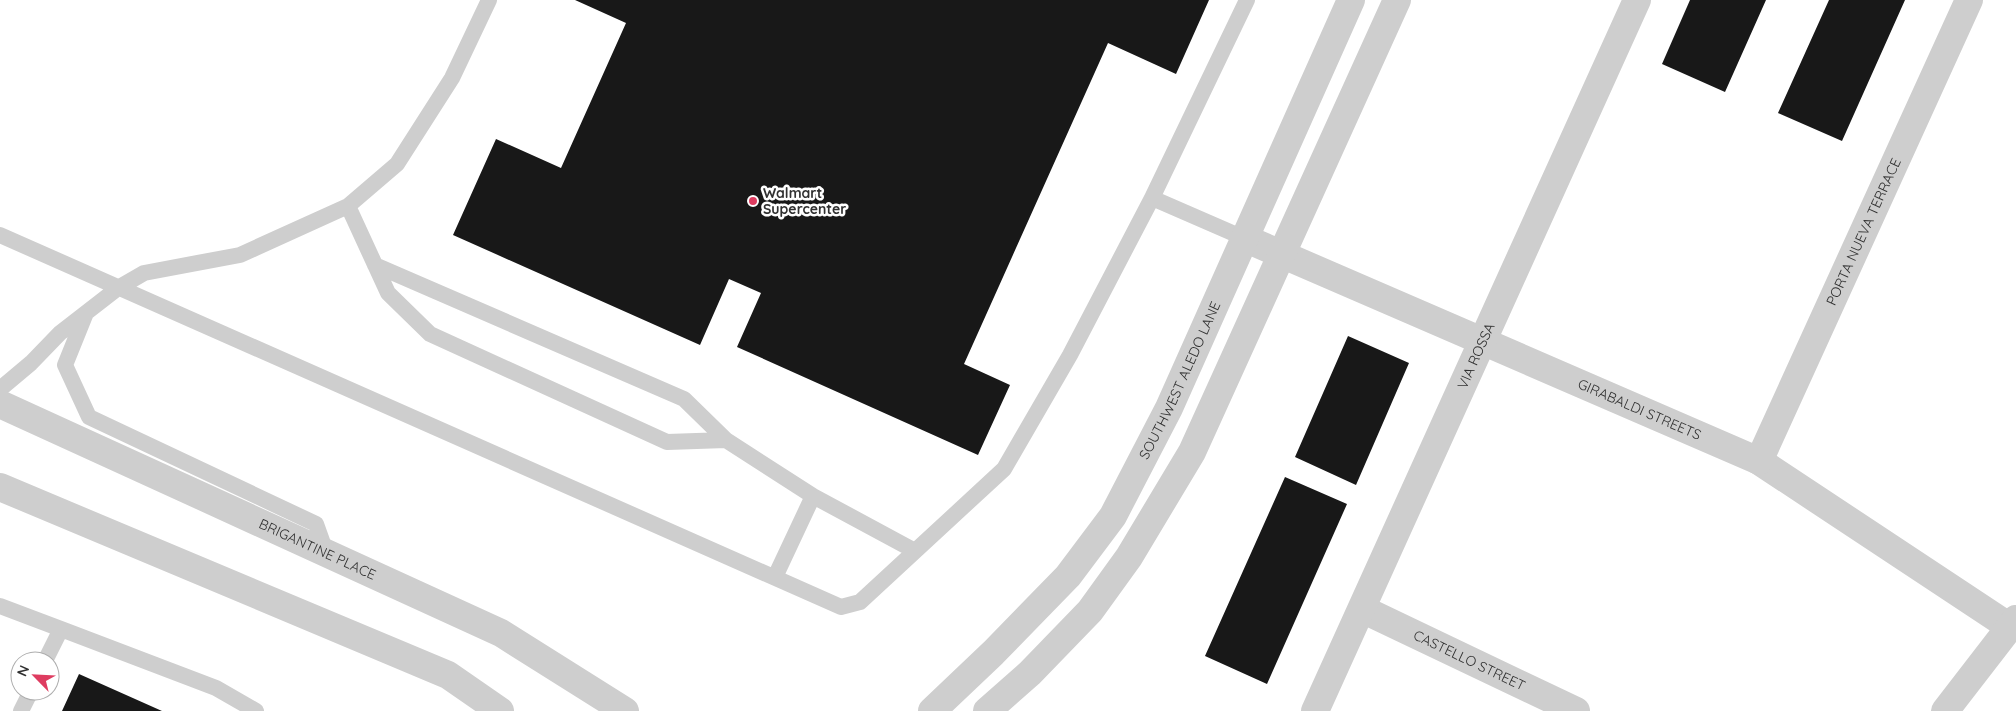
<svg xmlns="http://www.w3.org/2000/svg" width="2016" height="711" viewBox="0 0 2016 711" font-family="Quicksand,sans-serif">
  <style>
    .building { fill: #181818 }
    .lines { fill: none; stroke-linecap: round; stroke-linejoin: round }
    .service { stroke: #cecece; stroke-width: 16 }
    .minor { stroke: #cecece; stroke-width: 28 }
    .tertiary { stroke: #cecece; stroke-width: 28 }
    .poi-dot { fill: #de3c60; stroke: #fff; stroke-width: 2 }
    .labels { text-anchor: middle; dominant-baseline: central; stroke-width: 5; stroke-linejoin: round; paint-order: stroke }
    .poi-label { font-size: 14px; font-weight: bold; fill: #313131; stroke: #fff; text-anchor: start }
    .street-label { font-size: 14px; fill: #313131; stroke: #fff }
  </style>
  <rect width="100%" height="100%" fill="#fff"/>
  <!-- building -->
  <path class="building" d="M575 0H1209L1176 74 1108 43 964 364 1010 385 978 455 737 347 761 293 729 279 700 345 453 235 496 139 561 168 626 23Z
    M1690 0H1766L1725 92 1662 64Z
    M1829 0H1905L1842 141 1778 113Z
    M1348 336 1409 363 1356 485 1295 457Z
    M1285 477 1347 504 1267 684 1205 656Z
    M79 674 162 711H62Z"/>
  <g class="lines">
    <!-- service -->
    <path class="service" d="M1152 198 1244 238
      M348 206 388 293 430 334 667 442 726 440 813 496
      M0 235 841 607 860 602 1004 469 1070 355 1152 198 1247 0
      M375 265 684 399 726 440
      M86 313 65 365 89 417 316 524 326 552
      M0 389 31 363 60 333 118 288 144 273 240 255 348 206 397 164 452 78 489 0
      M775 577 813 496 915 551
      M0 606 61 629
      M45 661 61 629 216 688 256 711
      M21 711 31 691"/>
    <!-- minor -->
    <g class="minor">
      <path id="s1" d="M1244 238 1759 461 2010 627"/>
      <path id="s2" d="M1759 461 1969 0"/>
      <path id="s3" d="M1362 609 1576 711"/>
      <path id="s4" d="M1315 711 1637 0"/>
      <path d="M1945 711 2016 619"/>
    </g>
    <!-- tertiary -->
    <g class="tertiary">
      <path id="s5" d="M0 404 501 633 625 711"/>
      <path d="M0 487 448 675 500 711"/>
      <path id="s6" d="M932 711 993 653 1068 576 1113 516 1169 408 1351 0"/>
      <path d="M987 711 1030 673 1090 611 1129 557 1192 452 1397 0"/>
    </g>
  </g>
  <!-- markers -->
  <circle class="poi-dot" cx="753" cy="201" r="5"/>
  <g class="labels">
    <!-- poi labels -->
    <g class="poi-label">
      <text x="763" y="193">Walmart<tspan x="763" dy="16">Supercenter</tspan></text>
    </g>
    <!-- street labels -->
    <g class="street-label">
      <text stroke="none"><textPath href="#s2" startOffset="252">PORTA NUEVA TERRACE</textPath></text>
      <text stroke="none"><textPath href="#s4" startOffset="390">VIA ROSSA</textPath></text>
      <text stroke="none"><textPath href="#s6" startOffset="418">SOUTHWEST ALEDO LANE</textPath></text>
      <text stroke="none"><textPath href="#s1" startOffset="431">GIRABALDI STREETS</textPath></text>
      <text stroke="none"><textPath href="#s5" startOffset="349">BRIGANTINE PLACE</textPath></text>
      <text stroke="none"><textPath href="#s3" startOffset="119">CASTELLO STREET</textPath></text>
    </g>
  </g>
  <!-- north arrow -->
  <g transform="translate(35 676) rotate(294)"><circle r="24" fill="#ffffff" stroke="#adadad"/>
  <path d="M0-4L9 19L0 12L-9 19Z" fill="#de3c60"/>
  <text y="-8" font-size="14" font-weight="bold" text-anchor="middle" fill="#313131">N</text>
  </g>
</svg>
